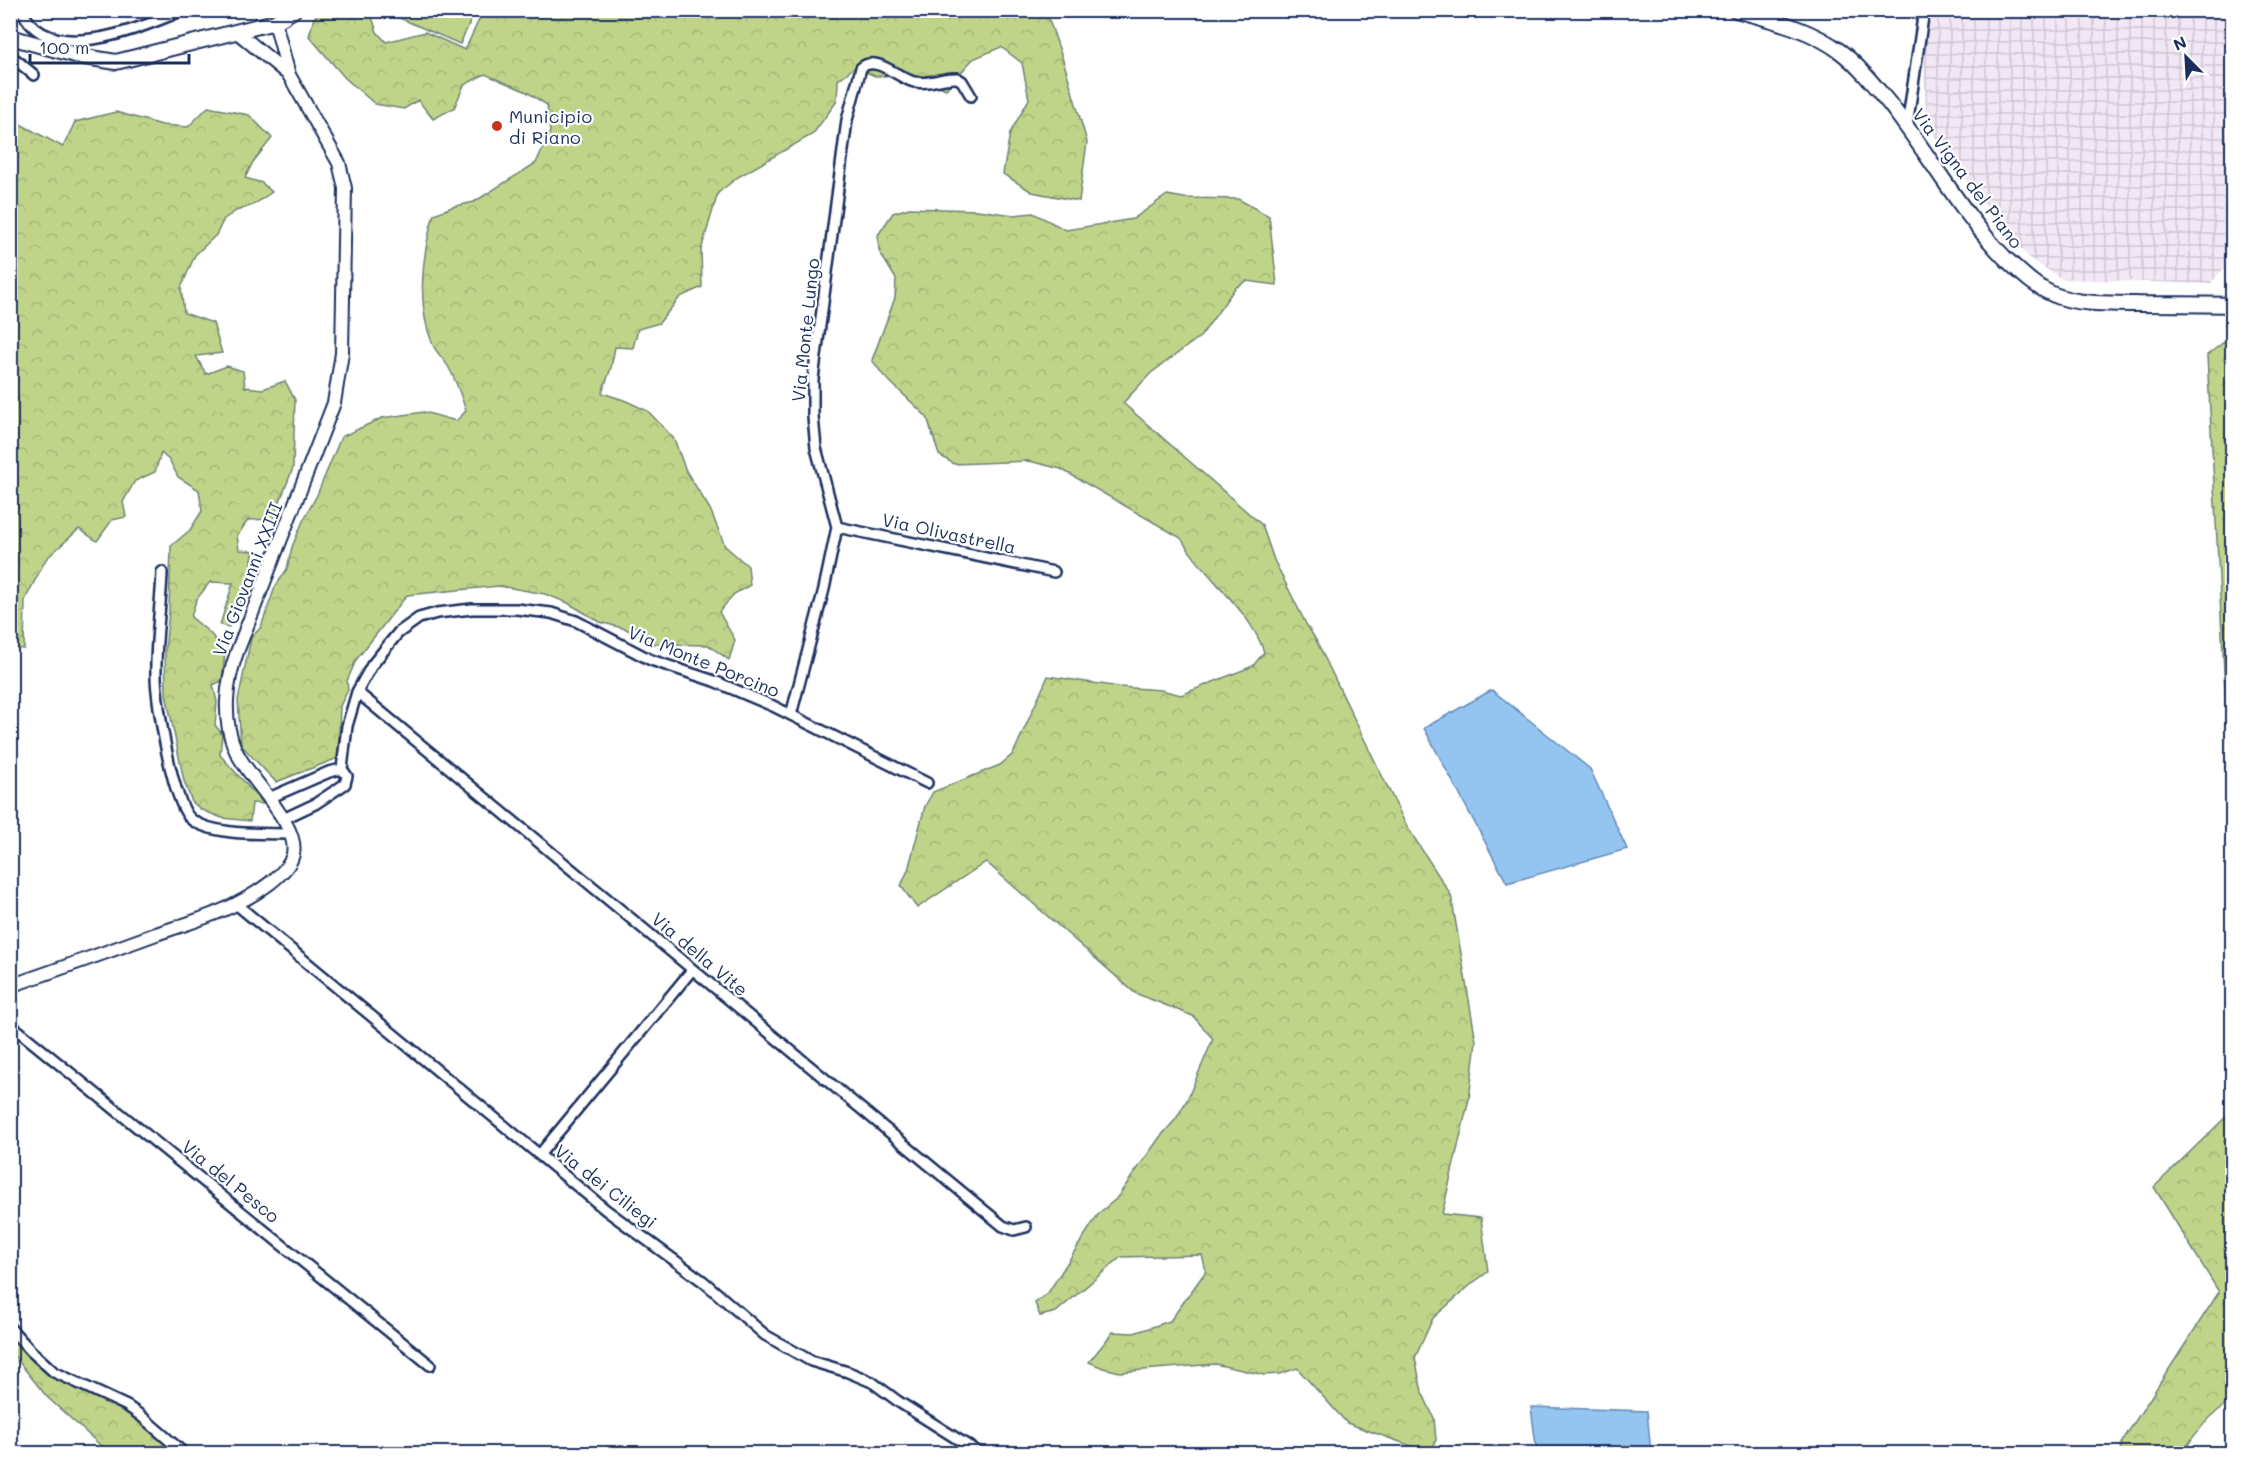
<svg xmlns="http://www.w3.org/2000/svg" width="2243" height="1464" viewBox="0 0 2243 1464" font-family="Mali,sans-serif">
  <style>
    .industrial { fill: url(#industrial-grid) }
    .forest { fill: url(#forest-crowns); stroke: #6e8274; stroke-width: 1.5 }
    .pitch { fill: #c0d489; stroke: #6e8274; stroke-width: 1.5 }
    .water { fill: #94c5f0; stroke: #6489b6; stroke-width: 1.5 }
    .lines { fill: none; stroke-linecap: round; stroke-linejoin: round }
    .minor-casing { stroke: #1b2f5e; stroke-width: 14 }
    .tertiary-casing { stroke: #1b2f5e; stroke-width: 16 }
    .secondary-casing { stroke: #1b2f5e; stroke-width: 18 }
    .minor { stroke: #fff; stroke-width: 9 }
    .tertiary { stroke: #fff; stroke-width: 12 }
    .secondary { stroke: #fff; stroke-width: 14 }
    .poi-dot { fill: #c8321e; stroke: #fff; stroke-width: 2 }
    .labels { text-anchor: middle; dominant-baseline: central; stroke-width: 4.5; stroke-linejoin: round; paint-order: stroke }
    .poi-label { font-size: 18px; fill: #1b2f5e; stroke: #fff; text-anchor: start }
    .street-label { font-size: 18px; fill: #1b2f5e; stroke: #fff }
  </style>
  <defs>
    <pattern id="industrial-grid" width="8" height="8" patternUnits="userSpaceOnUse" patternTransform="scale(1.5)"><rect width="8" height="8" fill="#f2e7f4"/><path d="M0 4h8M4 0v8" fill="none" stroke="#cfc6d4"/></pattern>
    <pattern id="forest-crowns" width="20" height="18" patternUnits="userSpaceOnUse" patternTransform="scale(1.5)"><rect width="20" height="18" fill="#c0d489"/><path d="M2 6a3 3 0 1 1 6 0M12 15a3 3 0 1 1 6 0" fill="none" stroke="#a4b679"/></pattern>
  </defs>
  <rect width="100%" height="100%" fill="#fff"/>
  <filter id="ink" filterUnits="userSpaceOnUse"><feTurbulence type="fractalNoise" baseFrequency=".0167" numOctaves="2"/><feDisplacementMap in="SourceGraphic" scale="12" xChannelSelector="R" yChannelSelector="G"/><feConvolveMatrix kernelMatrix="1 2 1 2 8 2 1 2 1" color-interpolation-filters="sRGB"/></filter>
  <g filter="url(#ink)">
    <!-- industrial -->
    <path class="industrial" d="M1932 11H2232V223L2224 227V268L2210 284 2062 279 2029 258 1943 152 1926 119 1924 47Z"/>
    <!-- forest -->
    <path class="forest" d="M321 11H370L377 32 386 42 425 32 465 50 483 11H1046L1064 63 1087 142 1079 201 1032 192 1003 174 1010 133 1029 99 1022 63 1001 47 973 59 946 89 917 76H875L855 67 838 80 837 101 813 134 738 177 718 193 701 250 702 287 680 297 659 323 638 329 633 348 615 347 611 368 602 393 624 400 648 411 674 439 686 471 710 509 725 546 748 566 750 585 734 594 719 612 735 640 729 660 708 645 655 644 626 629 600 622 568 603 545 594 499 586 407 595 356 660 347 681 348 690 340 706 338 758 276 782 241 745 238 700 251 638 261 627 275 587 287 569 292 547 303 521 317 495 341 437 382 418 424 412 456 421 466 411C461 396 457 382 449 368 445 360 437 354 433 345 416 305 422 255 434 214L452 207 474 202 536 163 550 132 547 105 527 92 485 74 464 85 454 108 433 119 418 100 404 109 375 104 345 78 309 36 314 18Z
      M208 107 249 115 272 138 253 162 245 178 262 183 272 192 253 205 236 211 224 219 216 235 195 255 181 288 184 313 213 323 222 353 196 356 206 374 227 366 243 371 245 387 263 389 285 381 295 400 293 468 273 519 248 520 237 536 239 550 254 551 245 588 229 627 220 625 233 583 210 582 196 600 191 617 210 633 225 652 222 681 213 685 217 702 215 725 222 734 220 755 264 804 252 803 250 821 222 818 202 810 192 802 184 781 166 694 165 651 169 612 171 546 190 530 202 511 199 490 178 477 170 461 161 453 155 472 135 481 123 502 126 517 112 520 97 541 79 529 46 559 25 600 24 649 11 648V119L63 147 75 122 116 112 162 125 188 127Z
      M1167 195 1184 198 1238 199 1269 216 1277 285 1246 281 1235 288 1201 336 1151 373 1123 403 1262 525 1274 560 1306 624 1316 640 1406 825 1451 895 1476 1041 1469 1099 1442 1214 1481 1218 1488 1272 1474 1282 1433 1318 1415 1358 1422 1392 1434 1418 1436 1440 1431 1453 1347 1423 1297 1368 1280 1374 1264 1375 1215 1364 1120 1372 1103 1368 1089 1362 1113 1332 1134 1333 1170 1321 1206 1271 1202 1255 1121 1257 1056 1312 1040 1316 1035 1303 1048 1293 1099 1213 1116 1199 1160 1137 1176 1119 1187 1100 1213 1039 1193 1016 1135 993 986 862 917 908 901 886 908 870 925 806 933 792 1000 765 1013 754 1048 676 1119 687 1161 690 1181 695 1253 666 1264 652C1249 607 1204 578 1181 538L1061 469 1029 461 954 464 939 455 927 417 883 375 872 360 895 298 896 279 879 251 878 235 893 213 909 208 977 210 1014 215 1033 213 1066 230 1133 219Z
      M2232 336V820L2207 355Z
      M2232 1111V1400C2211 1414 2195 1432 2183 1453H2119L2123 1440 2219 1292 2154 1187Z
      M11 1337 53 1375 96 1395 146 1425 181 1453H109L47 1397 11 1352Z"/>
    <!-- pitch -->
    <path class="pitch" d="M383 11V10L475 11 460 44Z"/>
    <!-- water -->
    <path class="water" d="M1492 690 1590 769 1627 849 1507 883 1424 728Z
      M1531 1407 1647 1411 1651 1453H1537Z"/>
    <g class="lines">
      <defs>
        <path id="minor" d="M22 10C46 68 142 28 183 10
          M10 55 34 75
          M1907 126 1924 10
          M837 527 1054 572
          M162 572C161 606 155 642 156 676 156 701 173 807 192 820 215 836 262 833 290 834
          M357 692 1003 1226 1014 1230 1026 1227
          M791 715 824 589 837 527 816 448 813 417V379L847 120 861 68C875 54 898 78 914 82 928 85 943 77 957 78L962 81 971 96
          M269 798 329 772 342 769
          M283 819 315 804 345 784 347 776 342 769 347 726 357 692 372 665 398 633 419 618 437 613 472 609H516L551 613 576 621 651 660 714 681 773 706 927 783
          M236 904 606 1210 704 1282 765 1335 811 1361 848 1372 872 1382 899 1402 981 1454
          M10 1024 430 1365
          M540 1154 692 970
          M10 1328 31 1351 54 1372 127 1406 140 1415 185 1454"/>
        <path id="tertiary" d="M237 32 289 75
          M10 986C59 969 107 952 156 934 183 925 211 917 236 904 254 895 289 874 293 854 300 824 247 778 235 749 222 719 226 682 237 652L334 403 342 353 345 188 339 163 289 75 275 22"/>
        <path id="secondary" d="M1736 10C1772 20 1811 29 1841 52 1859 66 1873 84 1888 102 1928 152 1959 211 2005 258 2022 274 2038 290 2060 297 2085 305 2111 303 2137 304 2169 304 2201 304 2232 305
          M10 37 79 56 116 62 275 22 294 10"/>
      </defs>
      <!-- minor casing -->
      <use href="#minor" class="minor-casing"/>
      <!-- tertiary casing -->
      <use href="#tertiary" class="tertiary-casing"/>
      <!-- secondary casing -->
      <use href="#secondary" class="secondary-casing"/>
      <!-- minor -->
      <use href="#minor" class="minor"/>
      <!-- tertiary -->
      <use href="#tertiary" class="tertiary"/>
      <!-- secondary -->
      <use href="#secondary" class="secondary"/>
    </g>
  </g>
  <!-- markers -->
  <circle class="poi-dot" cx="497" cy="126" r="6"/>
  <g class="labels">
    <!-- poi labels -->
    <g class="poi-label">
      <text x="509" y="116">Municipio<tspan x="509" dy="21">di Riano</tspan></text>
    </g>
    <!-- street labels -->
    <g class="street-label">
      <text transform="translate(1968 178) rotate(53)">Via Vigna del Piano</text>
      <text transform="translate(805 330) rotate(-84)">Via Monte Lungo</text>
      <text transform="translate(949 533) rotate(12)">Via Olivastrella</text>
      <text transform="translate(247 579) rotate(-69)">Via Giovanni XXIII</text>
      <text transform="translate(704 661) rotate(22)">Via Monte Porcino</text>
      <text transform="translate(700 954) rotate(40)">Via della Vite</text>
      <text transform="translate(231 1181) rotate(39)">Via del Pesco</text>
      <text transform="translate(606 1186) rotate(38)">Via dei Ciliegi</text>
    </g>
  </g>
  <!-- margin -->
  <rect width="2243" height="1464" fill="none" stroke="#fff" stroke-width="36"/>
  <rect x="18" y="18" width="2207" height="1428" fill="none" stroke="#1b2f5e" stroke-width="2" filter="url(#ink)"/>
  <!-- north arrow -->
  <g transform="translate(2186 57) rotate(336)" stroke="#ffffff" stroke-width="4.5" paint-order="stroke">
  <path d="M0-4.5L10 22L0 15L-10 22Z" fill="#1b2f5e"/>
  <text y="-9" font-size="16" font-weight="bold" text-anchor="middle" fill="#1b2f5e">N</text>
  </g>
  <!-- scale -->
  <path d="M30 54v9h159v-9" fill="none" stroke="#1b2f5e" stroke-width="3"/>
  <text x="39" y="54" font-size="18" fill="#1b2f5e" stroke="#ffffff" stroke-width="4.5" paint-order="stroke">100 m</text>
</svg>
